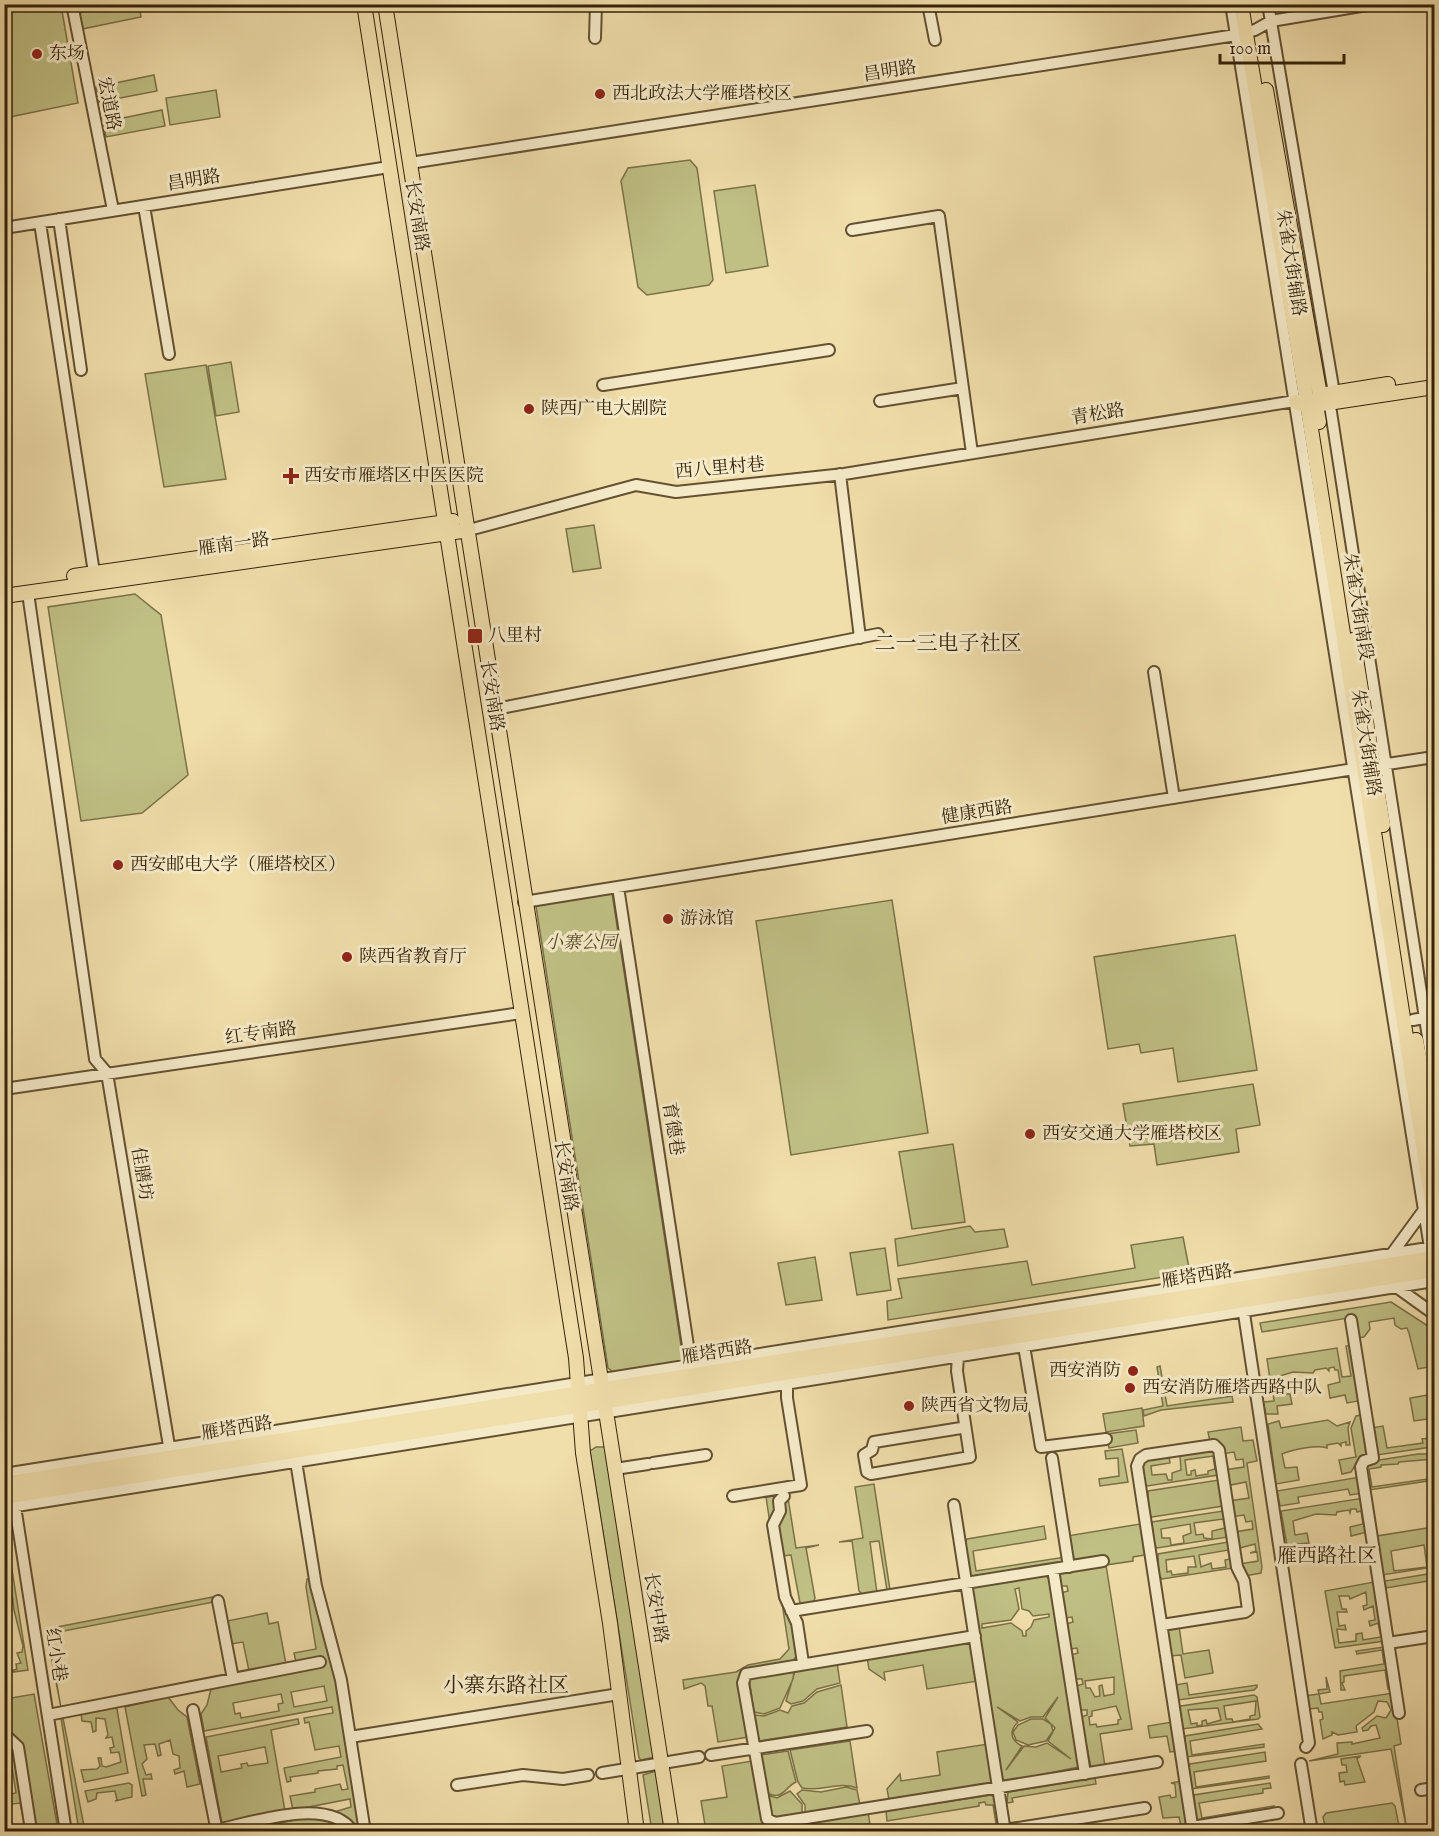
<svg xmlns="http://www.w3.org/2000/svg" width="1439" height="1836" viewBox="0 0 1439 1836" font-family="'IM FELL English','Noto Serif SC',serif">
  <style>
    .green { fill: #c0c085; stroke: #7a7147; stroke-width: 1.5; fill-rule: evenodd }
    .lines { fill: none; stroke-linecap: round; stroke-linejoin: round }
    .minor-casing { stroke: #635132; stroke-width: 14 }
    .major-casing { stroke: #342209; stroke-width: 16 }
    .minor { stroke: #f5eac8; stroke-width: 10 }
    .major { stroke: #f0deab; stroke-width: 14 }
    .poi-dot { fill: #8f2418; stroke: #f5eac8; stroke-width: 2 }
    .labels { text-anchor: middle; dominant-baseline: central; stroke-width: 6; stroke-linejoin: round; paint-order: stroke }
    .poi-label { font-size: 18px; fill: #342209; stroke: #f5eac8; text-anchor: start }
    .street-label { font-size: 18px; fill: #342209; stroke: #f5eac8 }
    .park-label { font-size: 18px; font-style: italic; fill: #574a28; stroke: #f5eac8 }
    .neighbourhood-label { font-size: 20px; fill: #342209; stroke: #f5eac8 }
    .quarter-label { font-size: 21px; fill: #342209; stroke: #f5eac8 }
  </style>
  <rect width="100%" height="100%" fill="#f0deab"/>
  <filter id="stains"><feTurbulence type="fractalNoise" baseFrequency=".00333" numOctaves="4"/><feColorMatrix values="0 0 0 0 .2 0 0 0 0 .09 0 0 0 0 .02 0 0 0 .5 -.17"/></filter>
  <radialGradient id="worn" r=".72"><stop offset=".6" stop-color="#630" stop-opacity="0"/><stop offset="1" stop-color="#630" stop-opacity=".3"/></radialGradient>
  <!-- green -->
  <path class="green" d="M5 4 61 5 78 103 5 118Z
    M119 5H139L141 17 82 29 78 13Z
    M154 75 157 91 99 102 96 87Z
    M216 90 220 117 170 125 166 98Z
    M162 110 165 126 106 137 103 122Z
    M690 160 697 168 713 280 709 285 647 295 638 287 621 181 628 168Z
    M755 185 768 266 726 273 714 191Z
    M231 362 239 412 216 416 208 366Z
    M206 365 226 479 164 487 145 374Z
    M594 525 601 568 573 572 566 529Z
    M135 594 161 615 188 775 142 813 81 821 48 607Z
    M612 893 684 1365 619 1376 608 1368 536 906Z
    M892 900 928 1133 791 1155 756 921Z
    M1235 935 1257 1070 1178 1082 1173 1048 1141 1053 1139 1044 1108 1049 1094 957Z
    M1253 1084 1260 1125 1236 1129 1239 1152 1157 1165 1154 1144 1130 1146 1123 1104Z
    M953 1144 965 1222 912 1229 899 1152Z
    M970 1226 975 1232 1004 1229 1008 1247 898 1266 895 1239Z
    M1183 1237 1190 1273 888 1320 887 1301 902 1298 898 1279 1027 1261 1032 1285 1135 1268 1131 1245Z
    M885 1248 891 1290 857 1295 850 1253Z
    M815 1257 822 1300 786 1305 778 1263Z
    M1391 1302 1431 1328 1434 1366 1418 1369 1409 1333 1407 1328 1401 1329 1395 1325 1394 1318 1369 1322 1370 1329 1364 1337 1357 1338 1354 1317 1262 1332 1260 1323Z
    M1352 1345 1358 1401 1347 1403 1345 1395 1330 1398 1328 1385 1340 1382 1338 1370H1335L1334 1367 1329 1368V1371L1326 1368 1315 1370 1313 1373 1293 1372 1270 1379 1267 1359 1337 1348 1342 1377 1351 1376 1346 1346Z
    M1160 1366 1167 1406 1232 1396 1233 1402 1161 1410 1144 1416 1143 1410 1163 1406 1157 1367Z
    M1285 1391 1286 1394H1290L1292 1404 1277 1406 1278 1414H1266L1263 1402 1274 1401 1273 1393Z
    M1434 1394V1418L1414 1421 1410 1398Z
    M1142 1408 1144 1426 1106 1432 1103 1414Z
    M1361 1415 1366 1454 1359 1459 1351 1472 1342 1474 1339 1460 1356 1457 1351 1428 1356 1416Z
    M1328 1420 1337 1426 1350 1422 1348 1428 1350 1445H1346V1442L1341 1443V1446L1338 1443 1327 1445V1448C1318 1444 1291 1450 1282 1454L1285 1468 1297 1467 1299 1480 1276 1484 1268 1424 1279 1421 1281 1428Z
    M1383 1426 1387 1448 1423 1443 1422 1439 1430 1438 1431 1447 1377 1455 1371 1428Z
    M1241 1427 1243 1441 1253 1440 1257 1461 1247 1463 1262 1567 1261 1573 1245 1576 1239 1564 1258 1561 1257 1552 1250 1553 1256 1551 1255 1544 1236 1549 1234 1532 1253 1529 1252 1521 1246 1522 1244 1515 1231 1517 1229 1501 1249 1498 1246 1482 1226 1486 1224 1470 1244 1467 1243 1459 1236 1460 1234 1452 1221 1454 1210 1442 1208 1432Z
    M1136 1430 1138 1443 1109 1448 1106 1434Z
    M596 1447H606L655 1757 641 1760 639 1758 590 1451Z
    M1214 1447 1218 1475 1147 1486 1144 1483 1143 1461ZM1180 1456 1181 1470 1172 1473V1480H1168L1166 1474 1152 1475 1151 1466 1170 1463 1169 1457ZM1213 1456 1215 1469 1208 1471V1474L1196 1476 1195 1470 1191 1471V1475H1187L1185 1460Z
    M1122 1449 1128 1482 1100 1486 1099 1479 1119 1476 1118 1458 1106 1459 1105 1451Z
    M1418 1454H1434V1459L1399 1462 1398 1464 1381 1465V1467L1369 1469 1372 1487 1434 1478V1480L1369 1490 1364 1467 1373 1461Z
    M1360 1477 1363 1493 1350 1495 1348 1489 1298 1497 1299 1503 1280 1506 1277 1491Z
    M1219 1480 1223 1506 1152 1517 1149 1514 1148 1491Z
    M874 1484 890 1590H887L879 1541 870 1542 877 1593 863 1595 859 1591 852 1541 839 1542 863 1538 855 1487Z
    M774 1496 777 1509 771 1526 784 1608 792 1622 797 1655 793 1661 745 1670 748 1737 718 1742 712 1706H708L705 1686 701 1683 684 1689 683 1680 736 1672 748 1665 780 1659 789 1649 766 1497Z
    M788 1498 796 1548 819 1545 806 1548 815 1598 813 1603H800L791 1555 781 1556 776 1522 782 1499Z
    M1364 1498 1367 1532 1351 1536 1350 1527 1363 1524 1361 1511 1357 1512 1356 1509H1351L1350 1513 1349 1510 1337 1512 1336 1515 1316 1514 1293 1521 1295 1535 1307 1533 1309 1543 1287 1545 1281 1511Z
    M1223 1511 1228 1537 1157 1548 1154 1545 1152 1522ZM1223 1519 1225 1528 1212 1531V1539L1204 1538 1203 1534 1196 1535 1194 1523ZM1190 1524 1191 1533 1183 1536 1184 1543 1171 1545 1170 1538H1162L1161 1529Z
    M1140 1524 1145 1555 1133 1557V1561L1106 1565 1132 1729 1100 1734 1105 1766 1091 1768 1081 1717 1087 1715V1710H1079L1076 1686 1083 1684 1082 1679H1075L1071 1655 1078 1653 1077 1648 1070 1649 1066 1624 1073 1622 1072 1617 1065 1618 1061 1593 1068 1591 1067 1586H1060L1058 1576 1071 1562 1067 1536ZM1114 1677V1694L1104 1696 1102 1685 1099 1686 1100 1696 1095 1697 1090 1688H1086L1085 1681ZM1116 1706 1121 1719 1118 1720V1724L1097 1727 1096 1724 1090 1725 1089 1717 1092 1716V1711Z
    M1044 1526 1046 1539 973 1551 976 1571 1065 1557 1066 1563 973 1578 970 1576 964 1544 967 1539Z
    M1434 1527V1546L1429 1547 1434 1567 1382 1575 1377 1536ZM1424 1545 1427 1567 1394 1571 1391 1551Z
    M5 1539H7L28 1670 6 1673 17 1669 16 1664 21 1663 17 1653 22 1652 23 1646 14 1610 10 1576H5V1569L11 1568Z
    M1228 1542 1233 1568 1162 1579 1159 1576 1158 1554ZM1228 1550 1230 1559 1225 1560 1226 1567 1212 1569 1211 1563 1201 1567 1199 1555ZM1194 1556 1196 1567H1188V1573L1172 1575 1171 1571 1167 1572 1166 1560Z
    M1434 1573V1580L1386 1588 1385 1581Z
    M1045 1575 1050 1580 1079 1767 1005 1782 1001 1777 972 1590 974 1586ZM1019 1588 1022 1609 1029 1611 1033 1616 1049 1614V1617L1034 1620 1031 1627 1026 1631V1636H1023L1022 1631 1011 1623 982 1628V1624L1011 1620 1019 1609 1015 1589ZM1058 1697 1045 1718 1055 1728 1048 1741 1071 1759 1047 1743 1036 1747 1024 1746 1006 1770 1022 1746C1010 1740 1009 1731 1018 1722L997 1707 1020 1721 1031 1717H1043Z
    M310 1578 334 1671 360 1831H356L346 1819 334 1812 351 1807 350 1799 293 1810 290 1796 315 1792V1789L340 1784 342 1790 348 1789 343 1765 337 1766V1769L318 1771V1773L290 1777 291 1781 287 1782 284 1768 341 1757 339 1746 315 1750 309 1722 305 1723 304 1718 333 1713 332 1707 204 1731 201 1714 207 1705 211 1689 324 1666 322 1657 296 1662 294 1653 316 1649 306 1587 307 1579ZM324 1686 327 1701 294 1707 291 1692ZM281 1694 283 1703 278 1704 279 1711 241 1718 240 1713 235 1714 233 1703Z
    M1374 1582 1384 1641 1335 1648 1325 1591ZM1366 1592 1367 1605 1363 1606 1364 1610 1373 1606 1375 1620 1369 1621 1370 1626 1378 1623 1381 1637 1363 1640 1362 1633 1356 1634V1641L1339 1643 1337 1629 1346 1630 1345 1625 1339 1626 1337 1612H1347L1346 1609H1342L1339 1596H1349L1350 1599Z
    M213 1597 214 1602 48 1634 61 1708 46 1629Z
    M267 1613 269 1624 278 1622 286 1664 249 1671 243 1642 231 1644 227 1621Z
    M1179 1626 1183 1654 1209 1650 1213 1673 1185 1678 1181 1655 1170 1656 1167 1630Z
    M967 1642 971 1643 978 1681 927 1689 923 1665 884 1672 885 1680 869 1669 867 1657Z
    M1384 1647 1392 1688 1388 1689 1385 1670 1344 1676V1682L1342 1683 1345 1690H1341L1340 1671 1384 1664 1382 1650 1357 1654 1356 1651Z
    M837 1662 840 1683 817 1689 803 1701 791 1704 786 1701 796 1668Z
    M794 1669 793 1679 780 1708 764 1714 754 1712 749 1677Z
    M1326 1677 1330 1692 1319 1694 1321 1704 1393 1693 1401 1744 1394 1746 1407 1831 1391 1749 1309 1761 1338 1754 1337 1743 1352 1742V1744L1380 1738 1376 1725 1371 1726 1368 1730 1363 1731 1362 1728 1377 1716 1386 1718 1391 1710 1387 1702 1378 1701 1374 1712 1356 1726 1357 1732 1338 1735 1332 1732V1735L1323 1739 1320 1720 1323 1719 1322 1712H1319L1318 1708 1309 1709 1313 1746 1305 1696 1319 1694 1318 1690 1327 1689Z
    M1187 1683 1189 1695 1257 1685V1687L1254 1690 1178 1700 1175 1685Z
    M841 1685 847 1727 759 1741 755 1715 764 1716 780 1710 788 1713 792 1706 804 1703 817 1692Z
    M34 1694 57 1824 33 1828 20 1746 5 1731 4 1723 8 1722 5 1699Z
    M1254 1695 1257 1697 1260 1717 1258 1719 1182 1729 1179 1708 1181 1706ZM1256 1701 1255 1715 1250 1716V1719L1233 1722 1232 1719H1226L1224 1706ZM1218 1708 1221 1720 1207 1724 1206 1720 1202 1721V1725L1197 1726V1723L1191 1724 1188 1710Z
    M168 1697 178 1710 187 1717 200 1784 187 1787 184 1771 175 1774 174 1770 180 1768 179 1756 173 1754 170 1740 159 1744 161 1755 158 1756 155 1744 144 1745 147 1759 142 1764 146 1775 151 1774 152 1779H143L146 1795 142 1796 125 1707Z
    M113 1707 117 1709 128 1773 84 1782 81 1770 97 1769 100 1766 98 1758H101L102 1766 106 1767 121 1762 119 1752 111 1753 110 1748 114 1747 112 1737 106 1738 108 1735 105 1719 96 1718V1731L93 1732 91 1722 82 1721 81 1713Z
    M61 1718H63L85 1831H79Z
    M298 1719 299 1724 271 1730 285 1811 222 1824 206 1737ZM265 1747 268 1763 248 1766 247 1763 241 1764 242 1768 221 1772 218 1756Z
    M1031 1719H1043L1051 1724 1053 1731 1046 1741 1028 1745 1016 1740 1013 1732 1018 1725Z
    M1172 1722 1177 1751 1170 1752 1167 1736 1150 1738 1148 1726Z
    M1258 1724 1262 1729 1190 1741 1192 1755 1264 1744V1747L1186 1757 1185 1736Z
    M4 1738 15 1748 26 1831 20 1803 5 1805V1795L16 1793 9 1748 5 1749Z
    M850 1741 857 1788C839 1781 821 1792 802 1788L798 1782 790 1750Z
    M988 1744 993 1779 990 1784 889 1800 887 1789 900 1774 901 1781 940 1775 937 1752Z
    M788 1751 796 1782C785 1787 783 1801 767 1793L761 1755Z
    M1265 1752 1266 1761 1194 1772 1196 1787 1269 1776V1778L1191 1789 1188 1767 1190 1764Z
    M1361 1756 1357 1759 1365 1782 1345 1785 1344 1781 1340 1782 1339 1773 1347 1772 1346 1765H1342L1341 1759Z
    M752 1761 762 1820 804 1822 805 1831H706L701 1801 727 1797 722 1766Z
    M656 1771 668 1831H652L643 1775Z
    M1095 1778 1096 1784 1012 1798 1013 1802 1007 1803 1008 1792Z
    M1182 1781 1189 1831H1182L1179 1817 1163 1818 1159 1797 1170 1795 1171 1798 1176 1797 1175 1784 1171 1783Z
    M129 1783 132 1785V1797L115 1801 117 1800 115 1791 97 1793 96 1799 88 1802 85 1791Z
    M1270 1783 1271 1788 1263 1789V1793L1199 1803 1202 1818 1274 1806V1810L1196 1820 1194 1795Z
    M846 1787 857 1790 860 1805 805 1814V1805L797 1794 802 1790 821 1792Z
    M790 1791 802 1804V1814L771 1818 767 1795 777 1798Z
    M991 1795 994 1797 999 1831H991L997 1830 993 1805H986L985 1802 979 1803V1806L887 1821 886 1811Z
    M1392 1803 1395 1806 1400 1831H1326L1323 1817 1326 1813Z
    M868 1812 870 1824 815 1831 814 1820Z
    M319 1815 326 1817 349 1832H235Z"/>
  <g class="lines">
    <defs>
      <path id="minor" d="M72 4 113 210
        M792 4H802
        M928 4 935 40
        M1231 4 1431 1254
        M1268 4 1334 393 1329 403 1331 412 1434 1076
        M595 38 596 4
        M410 163 1236 35 1255 30 1271 21 1373 4
        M144 206 169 354
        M59 219 81 370
        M40 223 95 579
        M4 228 389 167
        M852 230 939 216 972 453
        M603 385 829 350
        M880 401 963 388
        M840 474 860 638
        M469 530 636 485 676 492 844 474 1301 400
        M28 593 95 1059 107 1073 170 1452
        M1154 672 1174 798
        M496 709 878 634
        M1381 765 1434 757
        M618 887 692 1372
        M524 902 1360 768
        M1413 1020 1434 1016
        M4 1089 521 1013
        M1391 1255 1426 1207
        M1395 1286 1434 1314
        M1243 1307 1309 1743 1306 1747
        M1351 1320 1373 1458 1364 1461 1361 1467 1399 1713
        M1024 1346 1041 1447 1106 1439
        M958 1357 957 1371 970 1457 871 1474 867 1472 864 1455 872 1450 874 1442 961 1428
        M295 1455 316 1586 341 1680 365 1832
        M1052 1458 1069 1567
        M653 1463 706 1455
        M615 1469 648 1464
        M4 1474 1434 1247
        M733 1496 801 1485 787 1398V1384
        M784 1496 779 1501 780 1511 773 1525 785 1597 797 1623 803 1663
        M14 1500 66 1832
        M954 1505 1005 1832
        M4 1508 1434 1281
        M1053 1569 1085 1774
        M218 1601 233 1679
        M791 1611 1103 1561
        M1162 1625 1245 1612 1248 1610 1244 1581 1237 1567 1219 1450 1214 1445 1146 1455 1140 1459 1137 1466 1193 1832
        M975 1636 746 1674 743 1683 767 1819 775 1823 1157 1762
        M1388 1643 1434 1636
        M193 1710 217 1832
        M48 1715 320 1662
        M4 1734 18 1747 31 1830
        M350 1737 619 1694
        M711 1755 867 1731
        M1301 1764 1312 1832
        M602 1773 699 1757
        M457 1785 523 1775 563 1779 588 1775
        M1421 1790 1434 1788
        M1192 1827 1278 1813
        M216 1830C251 1823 330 1795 353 1832
        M1005 1830 1145 1808"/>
      <path id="major" d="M364 4 576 1358 583 1453 610 1623 637 1832
        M385 4 672 1832
        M1241 4 1306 397 1434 1216
        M1266 90 1320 395 1316 405 1319 422
        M1320 395 1388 384
        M1296 402 1308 406 1434 387
        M74 576 453 521
        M4 596 469 530
        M1353 640 1383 825
        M1416 1040 1434 1141
        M4 1484 1434 1258
        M4 1497 1434 1270"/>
    </defs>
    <!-- minor casing -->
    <use href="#minor" class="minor-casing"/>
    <!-- major casing -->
    <use href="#major" class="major-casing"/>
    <!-- minor -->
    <use href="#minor" class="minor"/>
    <!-- major -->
    <use href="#major" class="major"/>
  </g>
  <!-- markers -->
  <g class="poi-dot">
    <circle cx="37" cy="54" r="6"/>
    <circle cx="600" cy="94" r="6"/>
    <circle cx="529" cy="409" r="6"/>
    <path d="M288 467h6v6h6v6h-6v6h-6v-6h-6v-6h6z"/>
    <rect x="467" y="628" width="16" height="16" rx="3"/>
    <circle cx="118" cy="865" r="6"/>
    <circle cx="668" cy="919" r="6"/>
    <circle cx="347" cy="957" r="6"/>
    <circle cx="1030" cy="1134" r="6"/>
    <circle cx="1133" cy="1371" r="6"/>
    <circle cx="1130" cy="1388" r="6"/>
    <circle cx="909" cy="1406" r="6"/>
  </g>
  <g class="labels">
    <!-- poi labels -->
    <g class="poi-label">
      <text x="49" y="54">东场</text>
      <text x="612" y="94">西北政法大学雁塔校区</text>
      <text x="541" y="409">陕西广电大剧院</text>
      <text x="304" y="476">西安市雁塔区中医医院</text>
      <text x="488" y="636">八里村</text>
      <text x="130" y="865">西安邮电大学（雁塔校区）</text>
      <text x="680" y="919">游泳馆</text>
      <text x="359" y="957">陕西省教育厅</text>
      <text x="1042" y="1134">西安交通大学雁塔校区</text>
      <text x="1121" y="1371" text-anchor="end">西安消防</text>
      <text x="1142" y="1388">西安消防雁塔西路中队</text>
      <text x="921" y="1406">陕西省文物局</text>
    </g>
    <!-- street labels -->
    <g class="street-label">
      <text transform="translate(890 72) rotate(-9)">昌明路</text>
      <text transform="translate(108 104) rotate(79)">宏道路</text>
      <text transform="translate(194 181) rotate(-9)">昌明路</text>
      <text transform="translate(416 216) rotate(81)">长安南路</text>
      <text transform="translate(1290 263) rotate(81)">朱雀大街辅路</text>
      <text transform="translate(1098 415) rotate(-9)">青松路</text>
      <text transform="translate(720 469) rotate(-5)">西八里村巷</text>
      <text transform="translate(234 545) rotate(-8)">雁南一路</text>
      <text transform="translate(1357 607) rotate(81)">朱雀大街南段</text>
      <text transform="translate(491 696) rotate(81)">长安南路</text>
      <text transform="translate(1365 743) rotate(81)">朱雀大街辅路</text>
      <text transform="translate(977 813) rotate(-9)">健康西路</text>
      <text transform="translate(261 1034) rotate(-8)">红专南路</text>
      <text transform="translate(672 1129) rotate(81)">育德巷</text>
      <text transform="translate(141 1174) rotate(81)">佳膳坊</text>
      <text transform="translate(565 1176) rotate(81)">长安南路</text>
      <text transform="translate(1197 1277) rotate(-9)">雁塔西路</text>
      <text transform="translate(717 1353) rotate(-9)">雁塔西路</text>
      <text transform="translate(237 1429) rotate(-9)">雁塔西路</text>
      <text transform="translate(655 1608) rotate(81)">长安中路</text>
      <text transform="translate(55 1655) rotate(81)">红小巷</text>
    </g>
    <!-- park labels -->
    <g class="park-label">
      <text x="581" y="943">小寨公园</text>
    </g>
    <!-- neighbourhood labels -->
    <g class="neighbourhood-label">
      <text x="1327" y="1556">雁西路社区</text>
    </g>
    <!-- quarter labels -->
    <g class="quarter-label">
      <text x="948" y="644">二一三电子社区</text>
      <text x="506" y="1686">小寨东路社区</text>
    </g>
  </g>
  <!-- margin -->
  <rect width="1439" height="1836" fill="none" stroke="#f0deab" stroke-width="24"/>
  <rect x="6" y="6" width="1427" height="1824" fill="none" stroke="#342209" stroke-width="3"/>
  <rect x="12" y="12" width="1415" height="1812" fill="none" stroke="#342209" stroke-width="1.5"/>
  <!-- scale -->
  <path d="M1220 54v9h124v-9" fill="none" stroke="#342209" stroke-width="3"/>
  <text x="1229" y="54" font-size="18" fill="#342209" stroke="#f5eac8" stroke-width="4.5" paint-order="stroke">100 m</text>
  <rect width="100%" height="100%" filter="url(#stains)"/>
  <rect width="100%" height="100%" fill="url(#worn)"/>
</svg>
